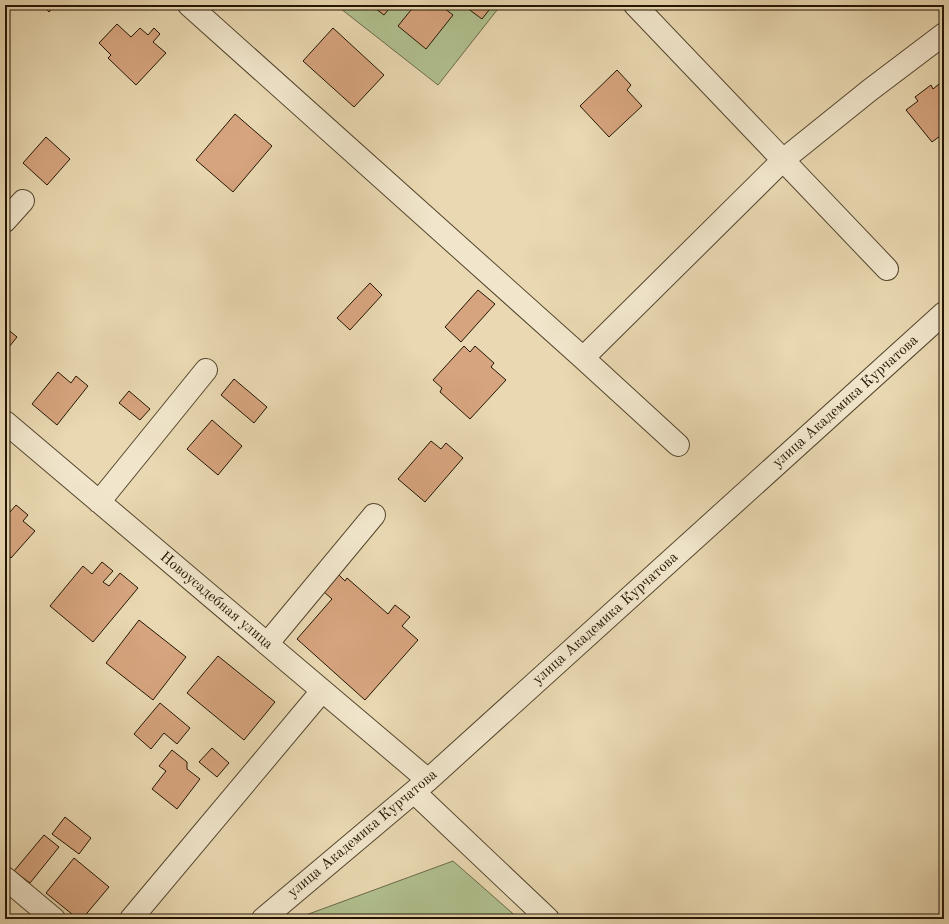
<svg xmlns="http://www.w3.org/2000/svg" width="949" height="924" viewBox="0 0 949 924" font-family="'Old Standard TT',serif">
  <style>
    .green { fill: #b1c08f; stroke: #6a6a49 }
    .building { fill: #d6a47e; stroke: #231503 }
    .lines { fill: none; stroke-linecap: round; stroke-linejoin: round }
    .minor-casing { stroke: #54462e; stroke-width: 24 }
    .minor { stroke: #f1e6cc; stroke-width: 22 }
    .labels { text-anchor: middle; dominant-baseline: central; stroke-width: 3.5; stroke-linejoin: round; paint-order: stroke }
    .street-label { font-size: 15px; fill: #231503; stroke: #f1e6cc }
  </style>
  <rect width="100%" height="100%" fill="#e9d8b1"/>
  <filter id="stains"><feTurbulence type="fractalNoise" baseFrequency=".005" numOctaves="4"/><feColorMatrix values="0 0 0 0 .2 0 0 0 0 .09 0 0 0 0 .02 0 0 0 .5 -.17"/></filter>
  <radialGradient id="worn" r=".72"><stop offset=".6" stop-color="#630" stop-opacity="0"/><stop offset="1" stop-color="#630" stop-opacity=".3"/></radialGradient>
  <!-- green -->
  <path class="green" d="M336 5H501L438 85Z
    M453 861 519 919H295Z"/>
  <!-- building -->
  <path class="building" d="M42 5H55L49 12Z
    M371 5H392L384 15Z
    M415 5H440L453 15 426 49 398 26Z
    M463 5H493L482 19Z
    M117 24 131 37 140 28 148 35 154 28 160 34 153 42 166 53 136 85 108 58 111 55 99 43Z
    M333 28 384 75 354 107 303 61Z
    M617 70 631 85 627 90 642 106 609 137 580 106Z
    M944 80V133L932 142 906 110 918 101 915 97 931 85 933 89Z
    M235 114 272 146 233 192 196 160Z
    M46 137 70 159 47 185 23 163Z
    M370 283 382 295 350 330 337 318Z
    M478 290 495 304 461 342 445 327Z
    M5 327 17 337 5 352Z
    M464 346 470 352 475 346 494 363 491 367 506 380 470 419 440 392 442 388 433 380Z
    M58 372 71 383 76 376 88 386 57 425 32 404Z
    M234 379 267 407 254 423 221 395Z
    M129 391 150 409 140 420 119 403Z
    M212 420 242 446 218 475 187 449Z
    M431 441 441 449 446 443 463 458 425 502 398 479Z
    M16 505 28 515 23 521 35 531 11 558 5 553V508L10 512Z
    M102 562 113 571 103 582 109 586 120 573 138 588 93 642 50 606 83 566 92 574Z
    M338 574 345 581 347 578 388 614 395 605 410 617 402 626 418 640 365 700 297 639 332 599 323 591Z
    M139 620 186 657 153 700 106 663Z
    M218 656 275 702 244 740 187 693Z
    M160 703 190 728 177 744 164 733 151 749 134 734Z
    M212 748 229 763 217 777 199 762Z
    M172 750 187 762V769L200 779 177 809 152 789 166 771 159 766Z
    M65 817 91 838 79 854 52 834Z
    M44 835 59 847 30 883 14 871Z
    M74 858 109 887 82 919H78L46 893Z"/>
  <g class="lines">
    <defs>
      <path id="minor" d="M189 5 583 358 678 445
        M635 5 887 269
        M5 221 23 201
        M583 358 783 160 870 90 944 34
        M5 422 428 780
        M99 502 206 370
        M267 644 374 515
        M414 792 548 919
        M5 878 54 919
        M131 919 322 691
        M263 919 428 780 944 313"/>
    </defs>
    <!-- minor casing -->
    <use href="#minor" class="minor-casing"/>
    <!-- minor -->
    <use href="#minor" class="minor"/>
  </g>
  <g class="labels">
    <!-- street labels -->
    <g class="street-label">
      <text transform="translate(846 402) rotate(-42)">улица Академика Курчатова</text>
      <text transform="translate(216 601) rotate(40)">Новоусадебная улица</text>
      <text transform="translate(606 619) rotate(-42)">улица Академика Курчатова</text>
      <text transform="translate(363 834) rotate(-40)">улица Академика Курчатова</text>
    </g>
  </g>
  <!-- margin -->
  <rect width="949" height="924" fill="none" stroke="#e9d8b1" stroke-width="20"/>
  <rect x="6" y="6" width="937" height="912" fill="none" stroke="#231503" stroke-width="2"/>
  <rect x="10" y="10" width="929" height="904" fill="none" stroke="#231503"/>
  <rect width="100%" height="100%" filter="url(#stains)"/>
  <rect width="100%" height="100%" fill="url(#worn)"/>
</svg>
